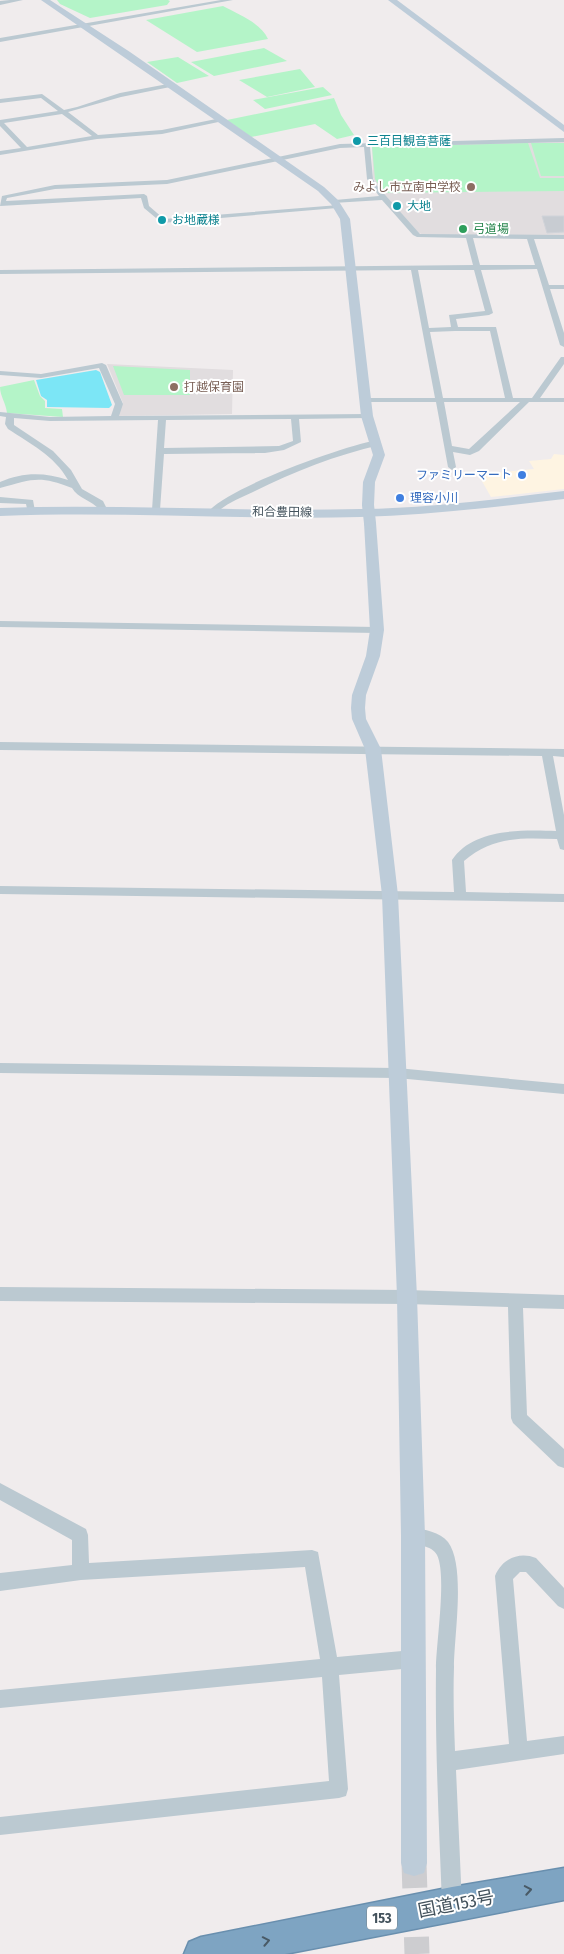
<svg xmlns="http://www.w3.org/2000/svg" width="564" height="1954" viewBox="0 0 564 1954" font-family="'Fira Sans Condensed','Noto Sans JP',sans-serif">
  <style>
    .commercial { fill: #fef4e2 }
    .education { fill: #e1dddf }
    .green { fill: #b4f4c8 }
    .water { fill: #7ce6f6 }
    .building { fill: #c8ccd2; stroke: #d0d3d9 }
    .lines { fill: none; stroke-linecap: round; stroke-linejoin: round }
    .secondary-tunnel { stroke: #cdcdd0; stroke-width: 25; stroke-dasharray: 25 12; stroke-linecap: butt }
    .highway-casing { stroke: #698fae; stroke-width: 3 }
    .street { fill: #bbc9d1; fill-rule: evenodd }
    .secondary { fill: #bdccd9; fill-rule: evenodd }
    .highway { fill: #7ea4c2; fill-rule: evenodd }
    .secondary-bridge { stroke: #bdccd9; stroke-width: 12 }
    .oneway { stroke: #495a66 }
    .culture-dot { fill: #0f9aa8; stroke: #fff; stroke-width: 2 }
    .education-dot { fill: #8d6e63; stroke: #fff; stroke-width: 2 }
    .leisure-dot { fill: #2e9e5b; stroke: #fff; stroke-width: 2 }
    .shop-dot { fill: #3f7fe0; stroke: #fff; stroke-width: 2 }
    .labels { text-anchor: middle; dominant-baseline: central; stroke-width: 4; stroke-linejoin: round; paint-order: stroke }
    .far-culture-label { font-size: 12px; fill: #0d838f; stroke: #fff; text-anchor: start }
    .far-education-label { font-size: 12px; fill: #785e54; stroke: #fff; text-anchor: end }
    .far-leisure-label { font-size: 12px; fill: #27864d; stroke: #fff; text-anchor: start }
    .far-shop-label { font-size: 12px; fill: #366cbe; stroke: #fff; text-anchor: end }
    .far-street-label { font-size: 12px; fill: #43525c; stroke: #fff }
    .shield { fill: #fff; stroke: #7b868d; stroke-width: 1 }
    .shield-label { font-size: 14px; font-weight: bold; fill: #43525c }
    .near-street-label { font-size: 18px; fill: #43525c; stroke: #fff }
  </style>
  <rect width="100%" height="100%" fill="#f0eced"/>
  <!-- commercial -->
  <path class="commercial" d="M554 454 564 455V489L491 497 479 476 481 474 534 469 529 461 551 459Z"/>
  <!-- education -->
  <path class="education" d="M564 142V235H424L419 233 383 195 373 178 372 145Z
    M107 364 233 370 232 414 117 416 123 403Z"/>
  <!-- green -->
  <path class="green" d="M57 0H168L170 1 167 5 90 18 60 4Z
    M223 6C238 14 261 23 268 39L197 52 146 20Z
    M264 48 287 61 214 76 191 62Z
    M178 57 209 76 177 83 147 62Z
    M300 69 315 87 267 97 239 80Z
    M323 87 332 95 265 109 253 100Z
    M334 98 341 115 354 135 337 139 315 124 251 137 227 120Z
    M528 143 540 178H564V191L384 193 375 179 372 147Z
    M531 143H564V176H541Z
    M113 366 190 370V395H124Z
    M34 380 40 396 45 401V408L62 409 63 417 7 413C6 403 0 396 0 387Z"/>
  <!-- water -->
  <path class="water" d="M96 370 100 372 112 405 109 408 47 407V400L41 396 36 380Z"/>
  <!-- building -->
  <path class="building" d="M542 216H564V232L547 233Z"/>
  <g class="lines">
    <!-- secondary-tunnel -->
    <path class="secondary-tunnel" d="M414 1863 417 1954"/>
    <defs>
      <path id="highway" d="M564 1868V1900L285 1954H184L189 1942 201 1937 452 1887Z"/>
    </defs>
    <!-- highway casing -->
    <use href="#highway" class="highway-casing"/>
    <!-- street -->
    <path class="street" d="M10 0H23L0 5V1Z
      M221 0H233L0 42V38Z
      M173 83 175 86 121 97 68 112 98 135 162 130 221 118 223 121 162 134 97 139 0 155V151L21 148 0 126V120L58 111 41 98 0 103V99L42 94 64 110 77 107 120 93ZM62 114 92 136 27 147 4 123Z
      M564 138V142L370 147 373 179 378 187 420 234 564 235V239H534L549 285H564V289H550L564 333V347L560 345 537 269 481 270 493 313 489 315 456 319 458 327H496L513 398H532L561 357H564V364L540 398H564V402H529L479 451 470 455 453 452 456 467 452 470 448 467 436 402H365L361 400 365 398H435L411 270 0 274V270L473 265 466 238 417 237 413 235 382 200 333 203V201L335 200 379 196 367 179 364 147 340 148 167 184 55 189 7 198 6 201 144 194 147 196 149 206 164 219 339 205V207L337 208 162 223 144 208 141 198 0 206 2 196 55 185 167 180 340 144ZM473 238 527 239 535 265H480ZM418 270H474L485 311 449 315 451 327 429 328ZM455 331H490L505 398H443L430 332ZM444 402H520L469 449 452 446Z
      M102 363 106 365 123 404 119 416 367 414 371 416 367 418 299 419 301 442 284 450 265 453 164 454 160 510 156 513 152 510 158 420 50 421 14 418V425L53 451 71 470 82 489 103 501 107 509 103 512 100 511C93 500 78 499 72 488 39 475 33 479 0 488V482C23 472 44 472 68 480 55 456 29 443 8 429L5 424 6 417 0 416V412L50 417 111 416 115 404 99 368 41 378 0 375V371L41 374ZM291 419 293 441 279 446 164 448 166 420Z
      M377 440 381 443 380 445C336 455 293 472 253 492 240 498 227 503 216 513H210L209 511C229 487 344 446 377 440Z
      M0 497 33 500 35 511 34 513H28L26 504 0 503Z
      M0 621 377 627 382 630 377 633 0 627Z
      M0 742 564 749V757L553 756 564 815V850L560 849 557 839C521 838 493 836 464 861L466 892 564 894V902L0 894V886L454 892 452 860C473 828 522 830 556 831L542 756 0 750Z
      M0 1063 397 1068 564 1084V1094L397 1078 0 1073Z
      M0 1287 407 1290 564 1295V1309L523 1308 527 1415 564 1449V1468L558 1466 513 1423 511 1418 508 1307 407 1304 0 1301Z
      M0 1483 86 1529 88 1535 89 1563 312 1550 318 1552 337 1657 413 1650 419 1653 422 1659 419 1665 413 1668 339 1675 348 1789 346 1796 339 1798 0 1835V1817L329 1781 322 1677 0 1708V1690L320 1659 305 1567 81 1580 0 1591V1573L72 1565V1540L0 1500Z
      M413 1528C424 1529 440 1532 448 1542 466 1566 454 1636 454 1667 453 1695 454 1723 455 1751L509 1744 495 1576C502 1559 519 1551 536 1558L564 1588V1609L558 1606 526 1572H520L513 1579 527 1741 564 1736V1754L456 1770 462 1904 459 1911 452 1914 445 1911 442 1904C439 1825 435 1748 436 1669 436 1644 447 1575 437 1555 432 1545 417 1546 407 1542L405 1536 407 1530Z"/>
    <!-- secondary -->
    <path class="secondary" d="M41 0H50L130 52 324 187 338 200 350 219 373 416 385 455 375 482 374 505 372 508 368 509 362 505 363 482 373 455 361 416 340 219 331 204 318 191Z
      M388 0H397L564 125V132Z
      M564 491V499C496 507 428 515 360 517 240 520 120 511 0 516V508C120 504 240 512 360 509 428 508 496 499 564 491Z
      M370 519 376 523 384 630 380 656 366 695 365 708 366 719 381 749 398 895 417 1297 425 1536 427 1863 424 1873 414 1876 404 1873 401 1863V1536L397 1297 382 895 365 749 352 719 351 708 352 695 366 656 370 630 364 523Z"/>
    <!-- highway -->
    <use href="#highway" class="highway"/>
    <!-- secondary-bridge -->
    <path class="secondary-bridge" d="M368 505 370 523"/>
  </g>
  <!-- one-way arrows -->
  <defs><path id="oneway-chevron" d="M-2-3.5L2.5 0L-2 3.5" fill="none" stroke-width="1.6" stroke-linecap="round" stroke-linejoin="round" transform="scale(1.25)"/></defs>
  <g class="oneway">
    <use href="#oneway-chevron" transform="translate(528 1890) rotate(-10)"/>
    <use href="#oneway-chevron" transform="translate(266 1941) rotate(-11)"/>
  </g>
  <!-- markers -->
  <g class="culture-dot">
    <circle cx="357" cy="141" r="5"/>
    <circle cx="397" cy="206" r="5"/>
    <circle cx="162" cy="220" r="5"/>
  </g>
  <g class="education-dot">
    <circle cx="471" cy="187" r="5"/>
    <circle cx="174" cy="387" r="5"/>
  </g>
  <circle class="leisure-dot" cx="463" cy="229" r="5"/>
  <g class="shop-dot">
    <circle cx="522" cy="475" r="5"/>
    <circle cx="400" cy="498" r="5"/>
  </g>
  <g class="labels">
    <!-- far-culture labels -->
    <g class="far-culture-label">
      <text x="367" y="141">三百目観音菩薩</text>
      <text x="407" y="206">大地</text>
      <text x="172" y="220">お地蔵様</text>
    </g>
    <!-- far-education labels -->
    <g class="far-education-label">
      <text x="461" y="187">みよし市立南中学校</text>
      <text x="184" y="387" text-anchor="start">打越保育園</text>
    </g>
    <!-- far-leisure labels -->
    <g class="far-leisure-label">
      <text x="473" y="229">弓道場</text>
    </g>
    <!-- far-shop labels -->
    <g class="far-shop-label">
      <text x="512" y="475">ファミリーマート</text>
      <text x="410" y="498" text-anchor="start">理容小川</text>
    </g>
    <!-- far-street labels -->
    <g class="far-street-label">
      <text transform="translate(282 512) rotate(1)">和合豊田線</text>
    </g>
    <!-- shield labels -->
    <rect class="shield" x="367" y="1906.5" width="30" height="23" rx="4"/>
    <g class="shield-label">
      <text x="382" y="1918">153</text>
    </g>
    <!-- near-street labels -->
    <g class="near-street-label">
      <text transform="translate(456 1904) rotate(-11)">国道153号</text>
    </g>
  </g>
</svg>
